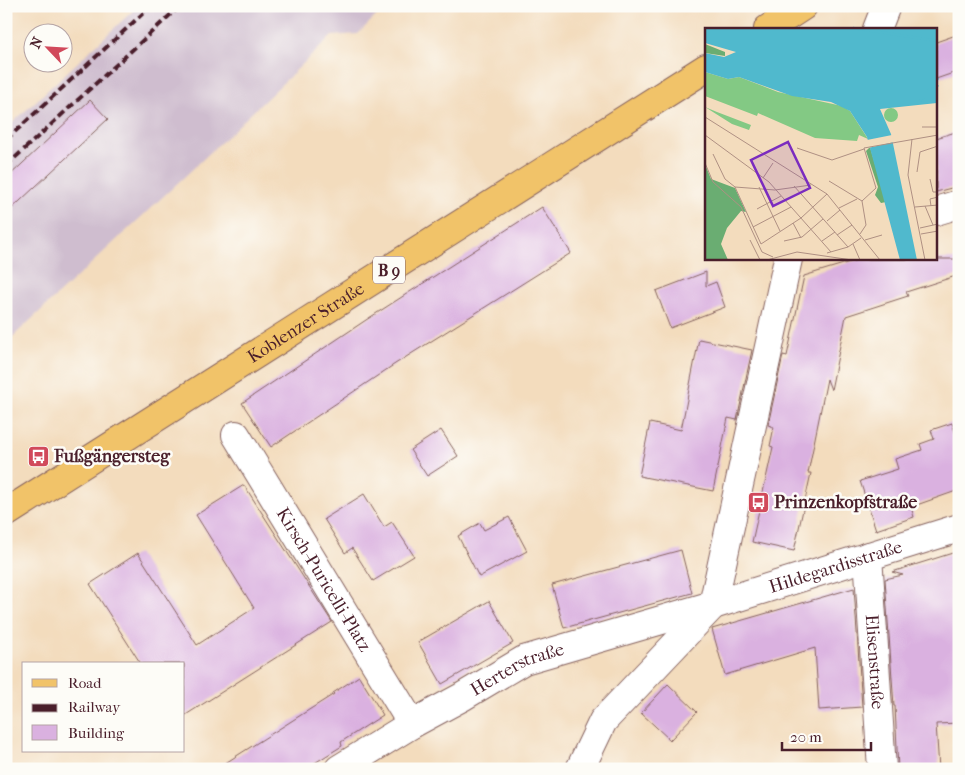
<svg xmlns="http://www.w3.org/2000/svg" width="965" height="775" viewBox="0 0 965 775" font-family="'IM FELL French Canon',serif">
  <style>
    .industrial { fill: #cfbdcf }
    .building { fill: #dab1e0 }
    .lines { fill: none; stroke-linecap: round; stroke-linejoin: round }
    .minor-casing { stroke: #85615e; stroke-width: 30 }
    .major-casing { stroke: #85615e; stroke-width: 30 }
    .minor { stroke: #fff; stroke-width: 28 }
    .major { stroke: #f1c369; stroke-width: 28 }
    .rail { stroke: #4a1f2b; stroke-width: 4; stroke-dasharray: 8 4; stroke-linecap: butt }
    .labels { text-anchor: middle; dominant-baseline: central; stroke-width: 5; stroke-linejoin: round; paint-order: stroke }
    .shield { fill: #fdfcf7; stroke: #806168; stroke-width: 1 }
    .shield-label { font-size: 16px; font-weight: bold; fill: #4a1f2b }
    .street-label { font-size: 18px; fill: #4a1f2b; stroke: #fdfcf7 }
    .poi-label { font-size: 18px; font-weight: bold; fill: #4a1f2b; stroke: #fdfcf7; text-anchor: start }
    .inset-river { fill: none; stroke: #50b9cd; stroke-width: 2.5 }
    .inset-road { fill: none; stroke: #af9083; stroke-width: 1 }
    .view { fill: #7b2cbf; fill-opacity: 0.15; stroke: #7b2cbf; stroke-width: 2.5 }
    .inset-edge { fill: none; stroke: #4a1f2b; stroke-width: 2.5 }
  </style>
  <rect width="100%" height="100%" fill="#fdfcf7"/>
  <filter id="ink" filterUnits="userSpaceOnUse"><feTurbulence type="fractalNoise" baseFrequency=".02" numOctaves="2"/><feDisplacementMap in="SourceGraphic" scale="10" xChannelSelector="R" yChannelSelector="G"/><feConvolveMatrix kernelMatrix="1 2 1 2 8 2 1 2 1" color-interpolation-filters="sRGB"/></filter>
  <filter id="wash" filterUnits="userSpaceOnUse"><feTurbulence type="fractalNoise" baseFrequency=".0096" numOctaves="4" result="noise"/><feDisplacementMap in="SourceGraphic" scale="20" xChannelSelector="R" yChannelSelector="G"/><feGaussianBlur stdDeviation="1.12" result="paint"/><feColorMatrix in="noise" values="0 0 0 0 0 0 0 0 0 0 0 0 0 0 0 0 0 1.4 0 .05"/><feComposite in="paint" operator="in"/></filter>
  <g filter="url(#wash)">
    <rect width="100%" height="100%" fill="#f3dcbd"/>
    <!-- industrial -->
    <path class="industrial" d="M138 6H386L358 34 332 36 197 165 6 343V129Z"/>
    <g id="blocks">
      <!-- building -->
      <path class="building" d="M959 34V71L936 79V42Z
        M90 100 108 119 6 214V179Z
        M959 131V186L936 192V138Z
        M542 207 571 253 395 364 271 447 242 403 366 320Z
        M860 259H959V275L906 292 908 296 846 316 831 390 827 379 808 473H811L794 551 752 542 773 447 770 446 774 427 768 425 783 355 787 356 804 276Z
        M706 272V286L716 282 725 307 670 328 656 291Z
        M699 339 752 350 737 420 728 418 713 491 639 476 650 423 681 430Z
        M952 423 959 444V490L911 507 914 517 876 530 860 481 898 469 895 459 922 450 920 444 934 439 931 430Z
        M441 430 458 456 427 476 410 450Z
        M244 485 332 622 184 716V664H141L90 584 138 553 197 645 254 608 196 515Z
        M364 494 384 527 392 522 414 556 373 581 352 548 345 553 324 519Z
        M509 517 527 551 479 577 458 536 480 523 484 530Z
        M681 550 692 593 564 628 552 585Z
        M959 551V663H955L959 723 936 724 939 769H898L895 706H894L885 579 903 575 892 572Z
        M854 588 862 707 819 710 815 648 725 675 712 629Z
        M489 601 513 643 442 684 418 642Z
        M359 676 383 715 341 742 342 746 305 769H216L334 694 333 693Z
        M668 684 697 712 670 740 641 713Z"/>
    </g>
  </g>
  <g filter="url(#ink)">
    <use href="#blocks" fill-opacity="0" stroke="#85615e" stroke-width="1"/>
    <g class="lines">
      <defs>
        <g id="minor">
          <path d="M877 29 886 6"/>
          <path d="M936 211 959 204"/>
          <path id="s1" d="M236 435 412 724"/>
          <path id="s2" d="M868 556 882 769"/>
          <path id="s3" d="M339 769 412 724 462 697 524 660 713 605 959 528"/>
          <path d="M580 769 603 721 713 605 788 259"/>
        </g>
        <g id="major">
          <path d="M768 29 803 6"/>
          <path id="s4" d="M6 513 706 68"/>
        </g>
      </defs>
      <!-- minor casing -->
      <use href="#minor" class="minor-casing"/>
      <!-- major casing -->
      <use href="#major" class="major-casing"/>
      <!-- minor -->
      <use href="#minor" class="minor"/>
      <!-- major -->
      <use href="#major" class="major"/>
      <!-- rail -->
      <path class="rail" d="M6 140 151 6
        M6 166 180 6"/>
    </g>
  </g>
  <!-- icons -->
  <defs>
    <symbol id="bus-square" viewBox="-11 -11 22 22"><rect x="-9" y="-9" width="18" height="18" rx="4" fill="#d1495b" stroke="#fdfcf7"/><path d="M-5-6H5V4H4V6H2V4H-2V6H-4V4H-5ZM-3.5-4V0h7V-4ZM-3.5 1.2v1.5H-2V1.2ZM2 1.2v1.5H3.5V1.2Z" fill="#fff"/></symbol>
  </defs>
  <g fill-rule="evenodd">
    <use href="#bus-square" x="26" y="444" width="25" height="25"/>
    <use href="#bus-square" x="746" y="490" width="25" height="25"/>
  </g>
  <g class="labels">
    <!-- shield labels -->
    <rect class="shield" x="373" y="256.5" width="32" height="27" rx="4"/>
    <g class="shield-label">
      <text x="389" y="270">B 9</text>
    </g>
    <!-- street labels -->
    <g class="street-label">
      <text stroke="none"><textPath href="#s4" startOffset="355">Koblenzer Straße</textPath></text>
      <text stroke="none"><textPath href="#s3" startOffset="540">Hildegardisstraße</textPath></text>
      <text stroke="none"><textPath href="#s1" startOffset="169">Kirsch-Puricelli-Platz</textPath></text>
      <text stroke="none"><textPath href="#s2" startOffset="106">Elisenstraße</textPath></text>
      <text stroke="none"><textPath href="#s3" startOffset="205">Herterstraße</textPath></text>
    </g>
    <!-- poi labels -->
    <g class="poi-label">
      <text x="54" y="456">Fußgängersteg</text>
      <text x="774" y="502">Prinzenkopfstraße</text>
    </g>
  </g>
  <!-- overview -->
  <g transform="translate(705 28)">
    <rect width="232" height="232" fill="#f3dcbd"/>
    <path d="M0 44 23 51 34 49 73 64 137 78 145 83 163 111 154 107 152 113 110 110 53 85 52 88 0 68ZM0 79 12 84 46 97 44 102 27 96ZM179 87a7 7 0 1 1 14 0a7 7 0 1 1-14 0Z" fill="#83c984"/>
    <path d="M0 16 20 24V28L0 25ZM165 119 181 174 176 175 170 167 173 159 161 123ZM0 136 6 151 30 160 41 184 36 183 22 200 16 216 23 232H0Z" fill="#6aad72"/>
    <path d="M0 0H232V75L175 81 186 106 212 232H195L162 109 145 83 126 74 87 68 34 49 23 51 0 44V25L19 29 31 24 0 15Z" fill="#50b9cd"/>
    <path d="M187 107 189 114 163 120 162 112Z" fill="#f3dcbd"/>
    <path class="inset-river" d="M148 0 233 13M217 71 233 57M215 73 233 50"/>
    <path class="inset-road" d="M0 89 122 166 175 232M217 99H233M0 107 64 154 126 224M207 111 203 147 220 232M92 120 127 132 159 121M8 126 20 151 30 159 70 162 106 157M0 135 8 154 36 179 57 224 68 229M212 144 215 124 233 118M58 150 68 135M225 151 228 164H232L233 168M124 153 157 173M89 158 143 219M30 159 56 216 96 190 122 166M54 159 75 203M220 178 228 197M226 178 225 171 233 169M210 179 233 177M134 180 152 171M52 181 76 168M122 193 135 182M88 195 96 210M48 199 86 179M215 200 233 196M155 206 161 197 157 173 171 160 159 120 233 107M216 206 233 203M132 207 147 197M45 212 55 232M160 212 177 207M79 213 97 209 118 191M117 213 130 204M148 216 155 232M122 225 143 219 156 210M62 232 92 224 147 232"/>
    <path class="view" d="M83 114 105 160 68 178 46 132Z"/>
    <rect width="232" height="232" class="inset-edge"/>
  </g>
  <!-- margin -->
  <rect width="965" height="775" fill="none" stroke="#fdfcf7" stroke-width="25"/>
  <!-- legend -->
  <rect x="22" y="662" width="162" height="90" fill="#fdfcf7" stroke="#b5a4a5"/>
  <rect x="32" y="679" width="25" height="8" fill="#f1c369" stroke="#b5a4a5"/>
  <text x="68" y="688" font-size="15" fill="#4a1f2b">Road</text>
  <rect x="32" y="704" width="25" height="8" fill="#4a1f2b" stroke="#b5a4a5"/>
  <text x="68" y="712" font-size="15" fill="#4a1f2b">Railway</text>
  <rect x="32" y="725" width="25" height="15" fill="#dab1e0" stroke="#b5a4a5"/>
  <text x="68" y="738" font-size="15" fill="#4a1f2b">Building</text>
  <!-- north arrow -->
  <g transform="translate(48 48) rotate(295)"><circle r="24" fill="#fdfcf7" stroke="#b5a4a5"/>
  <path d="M0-4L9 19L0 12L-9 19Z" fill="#d1495b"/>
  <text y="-8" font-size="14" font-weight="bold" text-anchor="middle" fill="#4a1f2b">N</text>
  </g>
  <!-- scale -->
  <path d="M782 742v8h89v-8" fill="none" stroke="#4a1f2b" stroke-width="2.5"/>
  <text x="790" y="742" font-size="15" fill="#4a1f2b" stroke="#fdfcf7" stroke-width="4" paint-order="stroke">20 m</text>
</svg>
